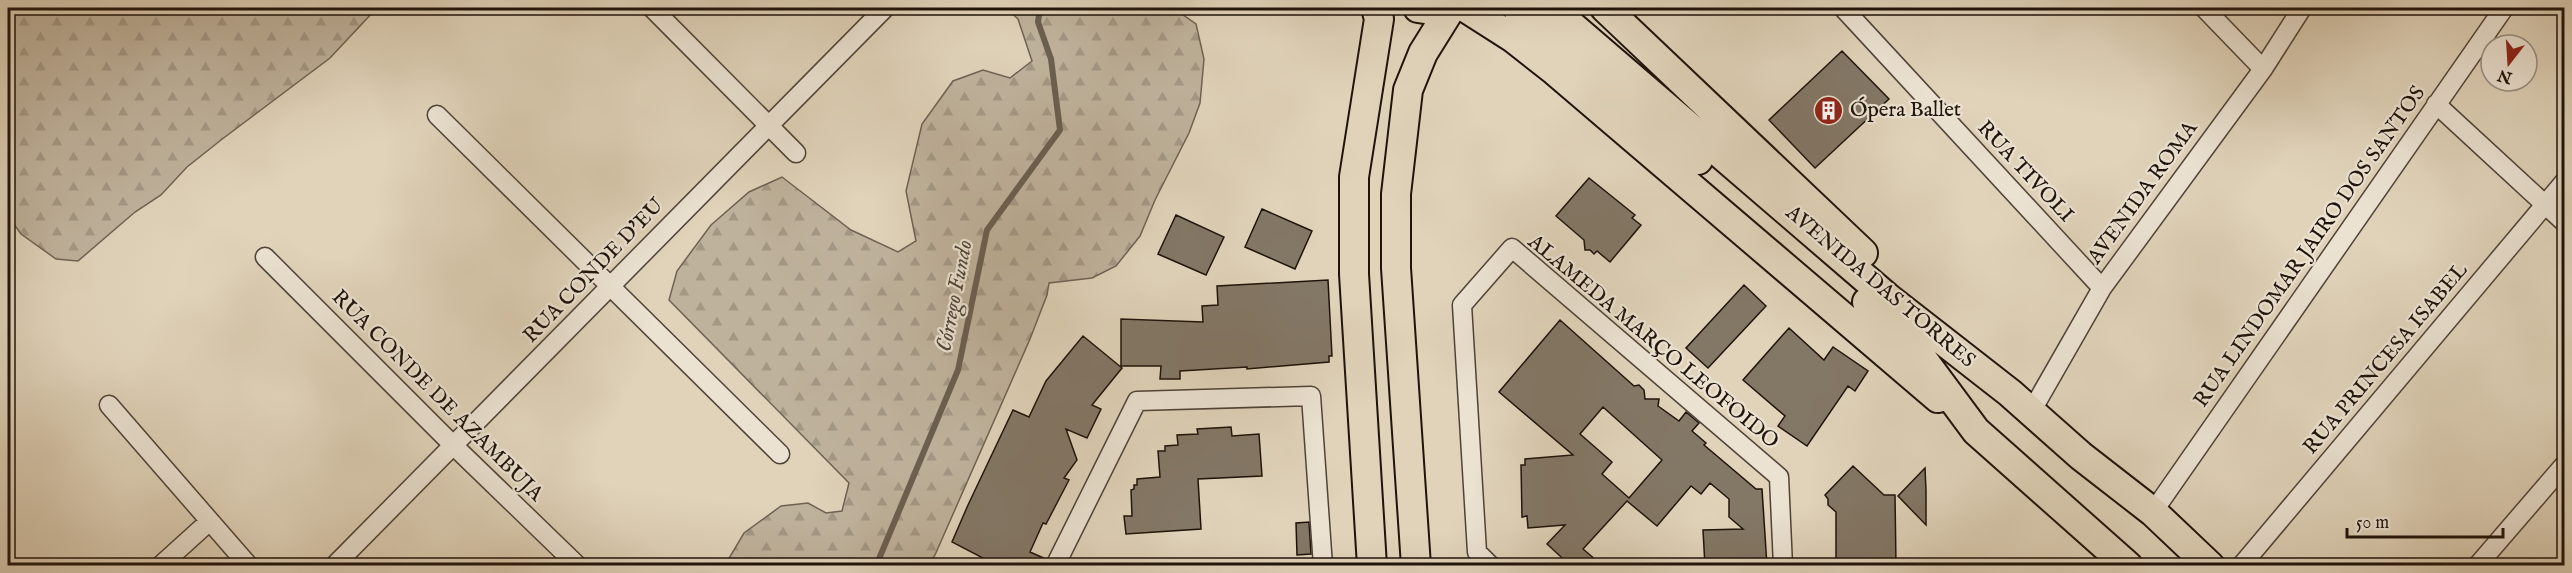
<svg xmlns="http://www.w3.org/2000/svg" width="2572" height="573" viewBox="0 0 2572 573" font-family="'IM FELL English',serif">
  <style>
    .forest { fill: url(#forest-firs); stroke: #6f6254; stroke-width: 1.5 }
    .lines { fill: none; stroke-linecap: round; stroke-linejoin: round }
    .stream { stroke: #6b5f50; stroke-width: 6 }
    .building { fill: #837766; stroke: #1f130b; stroke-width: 1.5; fill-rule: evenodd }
    .street-casing { stroke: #4f4337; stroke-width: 21 }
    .primary-casing { stroke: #1f130b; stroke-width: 32 }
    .street { stroke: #ebe2d2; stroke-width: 18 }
    .primary { stroke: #e0d3ba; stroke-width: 28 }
    .labels { text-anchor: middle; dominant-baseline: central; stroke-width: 4.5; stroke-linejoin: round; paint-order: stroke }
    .poi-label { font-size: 21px; fill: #1f130b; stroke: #ebe2d2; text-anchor: start }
    .street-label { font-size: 21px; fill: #1f130b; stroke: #ebe2d2 }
    .water-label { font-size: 22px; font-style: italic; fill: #524639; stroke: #ebe2d2 }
  </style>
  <defs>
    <pattern id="forest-firs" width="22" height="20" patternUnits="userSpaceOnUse" patternTransform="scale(1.5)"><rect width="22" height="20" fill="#bfb29c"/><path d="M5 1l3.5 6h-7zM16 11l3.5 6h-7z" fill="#a49885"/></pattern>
  </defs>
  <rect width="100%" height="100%" fill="#e0d3ba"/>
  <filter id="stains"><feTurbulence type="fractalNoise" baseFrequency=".00333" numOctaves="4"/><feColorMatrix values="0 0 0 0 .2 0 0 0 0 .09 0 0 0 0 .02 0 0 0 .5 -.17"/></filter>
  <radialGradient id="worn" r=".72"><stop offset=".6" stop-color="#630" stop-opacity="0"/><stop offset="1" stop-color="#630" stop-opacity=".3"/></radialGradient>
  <!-- forest -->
  <path class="forest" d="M8 8H382L374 11 330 58 221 140 187 167 161 195 135 212 78 261 56 259 21 234 8 216Z
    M1006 8H1164L1176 10 1196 24 1204 59 1200 103 1189 133 1155 200 1140 236 1116 266 1092 278 1049 283 1047 295 1030 339 935 555 928 565H725L744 533 781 506 808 503 826 513 842 511 849 483 669 300 677 271 711 225 749 192 782 177 851 230 898 252 916 241 906 191 922 124 953 81 983 70 1010 78 1032 61 1018 19Z"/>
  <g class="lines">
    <!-- stream -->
    <path class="stream" d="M876 566 958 370 987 230 1060 130 1051 59 1038 22 1040 8"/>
  </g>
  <!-- building -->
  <path class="building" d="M1842 51 1889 99 1815 168 1769 120Z
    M1589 178 1635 215 1632 218 1641 225 1610 262 1597 251 1594 254 1590 250H1585L1584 240 1556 216Z
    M1262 209 1312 231 1295 269 1245 247Z
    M1176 215 1224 237 1206 275 1158 254Z
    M1328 280 1332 356H1329V362L1247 369V367L1180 371V379H1160L1161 366H1121V319L1203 322 1202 306 1218 305 1217 286Z
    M1744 285 1766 306 1708 368 1686 348Z
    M1560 320 1634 386 1639 385 1644 390 1645 399H1659L1658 406 1679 421 1686 412 1699 423 1692 431 1706 443 1704 445 1756 489H1762L1767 566H1705L1703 530 1743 529 1729 517V499L1710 483 1701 494 1691 486 1657 526 1627 501 1583 549 1603 566H1571L1547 544 1565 525 1528 528 1527 516 1522 517 1521 465H1525V459L1573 455 1499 392ZM1603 407 1662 460 1629 498 1602 474 1612 462 1580 434Z
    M1789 328 1824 360 1833 347 1868 371 1855 391 1848 386 1807 446 1778 426 1785 416 1743 380Z
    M1083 336 1122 368 1092 405 1101 409 1087 438 1066 429 1077 460 1064 478 1069 480 1046 524 1043 523 1030 552 1046 559 1044 566H979L983 558 952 542 968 505 1013 410 1029 417 1046 381Z
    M1231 427 1232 436 1259 434 1262 476 1198 479 1201 529 1126 534 1124 516H1132L1131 490 1134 489V485H1137V479L1160 477 1158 451H1165V446L1178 445 1177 435 1198 434 1197 429Z
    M1853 466 1884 495H1895L1896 566H1836V512L1828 505V499L1825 495Z
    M1925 468 1926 491V525L1898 496Z
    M1309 522 1311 554 1297 555 1296 523Z"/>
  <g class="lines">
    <defs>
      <path id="street" d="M652 8 796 153
        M1843 8 2102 288
        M2204 8 2263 69
        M2436 104 2564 222
        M437 115 780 454
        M265 257 454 446 578 566
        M109 405 249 566
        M2031 412 2102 288 2263 69 2302 8
        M2153 512 2504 8
        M160 566 202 528
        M334 566 885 8
        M1055 566 1137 401 1311 396 1323 566
        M1491 566 1477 552 1462 305 1512 248 1779 477 1783 566
        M2241 566 2564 182
        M2477 566 2564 465"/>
      <path id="primary" d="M1418 8 1431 10 1449 8
        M1466 8 1513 38 1555 71 1938 398
        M1517 8 1698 160
        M1551 8 1887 297 2010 393 2081 456 2153 512 2210 566
        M1605 8 1863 253
        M1867 302 1916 350 1976 431 2128 566
        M1372 566 1354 274V177L1379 19 1376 8
        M1416 566 1396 268V194L1408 90 1423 53 1451 8"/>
    </defs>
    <!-- street casing -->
    <use href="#street" class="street-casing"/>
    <!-- primary casing -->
    <use href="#primary" class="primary-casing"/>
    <!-- street -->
    <use href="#street" class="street"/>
    <!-- primary -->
    <use href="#primary" class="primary"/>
  </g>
  <!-- icons -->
  <defs>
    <symbol id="building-disc" viewBox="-11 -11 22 22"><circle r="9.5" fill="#8f2418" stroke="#ebe2d2"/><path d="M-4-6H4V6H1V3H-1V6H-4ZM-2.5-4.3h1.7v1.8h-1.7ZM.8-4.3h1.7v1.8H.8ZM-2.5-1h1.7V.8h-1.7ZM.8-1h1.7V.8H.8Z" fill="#fff"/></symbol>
  </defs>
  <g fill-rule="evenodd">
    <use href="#building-disc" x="1812" y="94" width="33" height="33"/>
  </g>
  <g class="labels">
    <!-- poi labels -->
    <g class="poi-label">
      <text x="1850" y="110">Ópera Ballet</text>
    </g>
    <!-- street labels -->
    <g class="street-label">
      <text transform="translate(2025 172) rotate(47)">RUA TIVOLI</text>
      <text transform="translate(2143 193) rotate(-54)">AVENIDA ROMA</text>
      <text transform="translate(2310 247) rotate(-55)">RUA LINDOMAR JAIRO DOS SANTOS</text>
      <text transform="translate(594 271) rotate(-46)">RUA CONDE D'EU</text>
      <text transform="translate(1880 287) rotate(40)">AVENIDA DAS TORRES</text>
      <text transform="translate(1653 342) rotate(40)">ALAMEDA MARÇO LEOFOIDO</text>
      <text transform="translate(2386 359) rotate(-50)">RUA PRINCESA ISABEL</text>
      <text transform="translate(437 396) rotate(45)">RUA CONDE DE AZAMBUJA</text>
    </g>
    <!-- water labels -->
    <g class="water-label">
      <text transform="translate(955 296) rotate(-79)">Córrego Fundo</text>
    </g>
  </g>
  <!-- margin -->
  <rect width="2572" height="573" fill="none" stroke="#e0d3ba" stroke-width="30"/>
  <rect x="9" y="9" width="2554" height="555" fill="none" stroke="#1f130b" stroke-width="3"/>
  <rect x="15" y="15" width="2542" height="543" fill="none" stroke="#1f130b" stroke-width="1.5"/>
  <!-- north arrow -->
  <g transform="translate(2509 63) rotate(197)"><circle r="28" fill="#ebe2d2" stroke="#998f82" stroke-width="1.5"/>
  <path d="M0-4.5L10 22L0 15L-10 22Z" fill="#8f2418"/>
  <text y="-9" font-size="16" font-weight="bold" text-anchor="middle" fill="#1f130b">N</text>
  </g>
  <!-- scale -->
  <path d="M2347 528v9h156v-9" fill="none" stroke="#1f130b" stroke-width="3"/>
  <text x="2356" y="528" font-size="18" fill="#1f130b" stroke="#ebe2d2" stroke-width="4.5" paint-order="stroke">50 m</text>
  <rect width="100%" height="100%" filter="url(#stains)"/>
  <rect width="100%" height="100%" fill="url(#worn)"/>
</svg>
